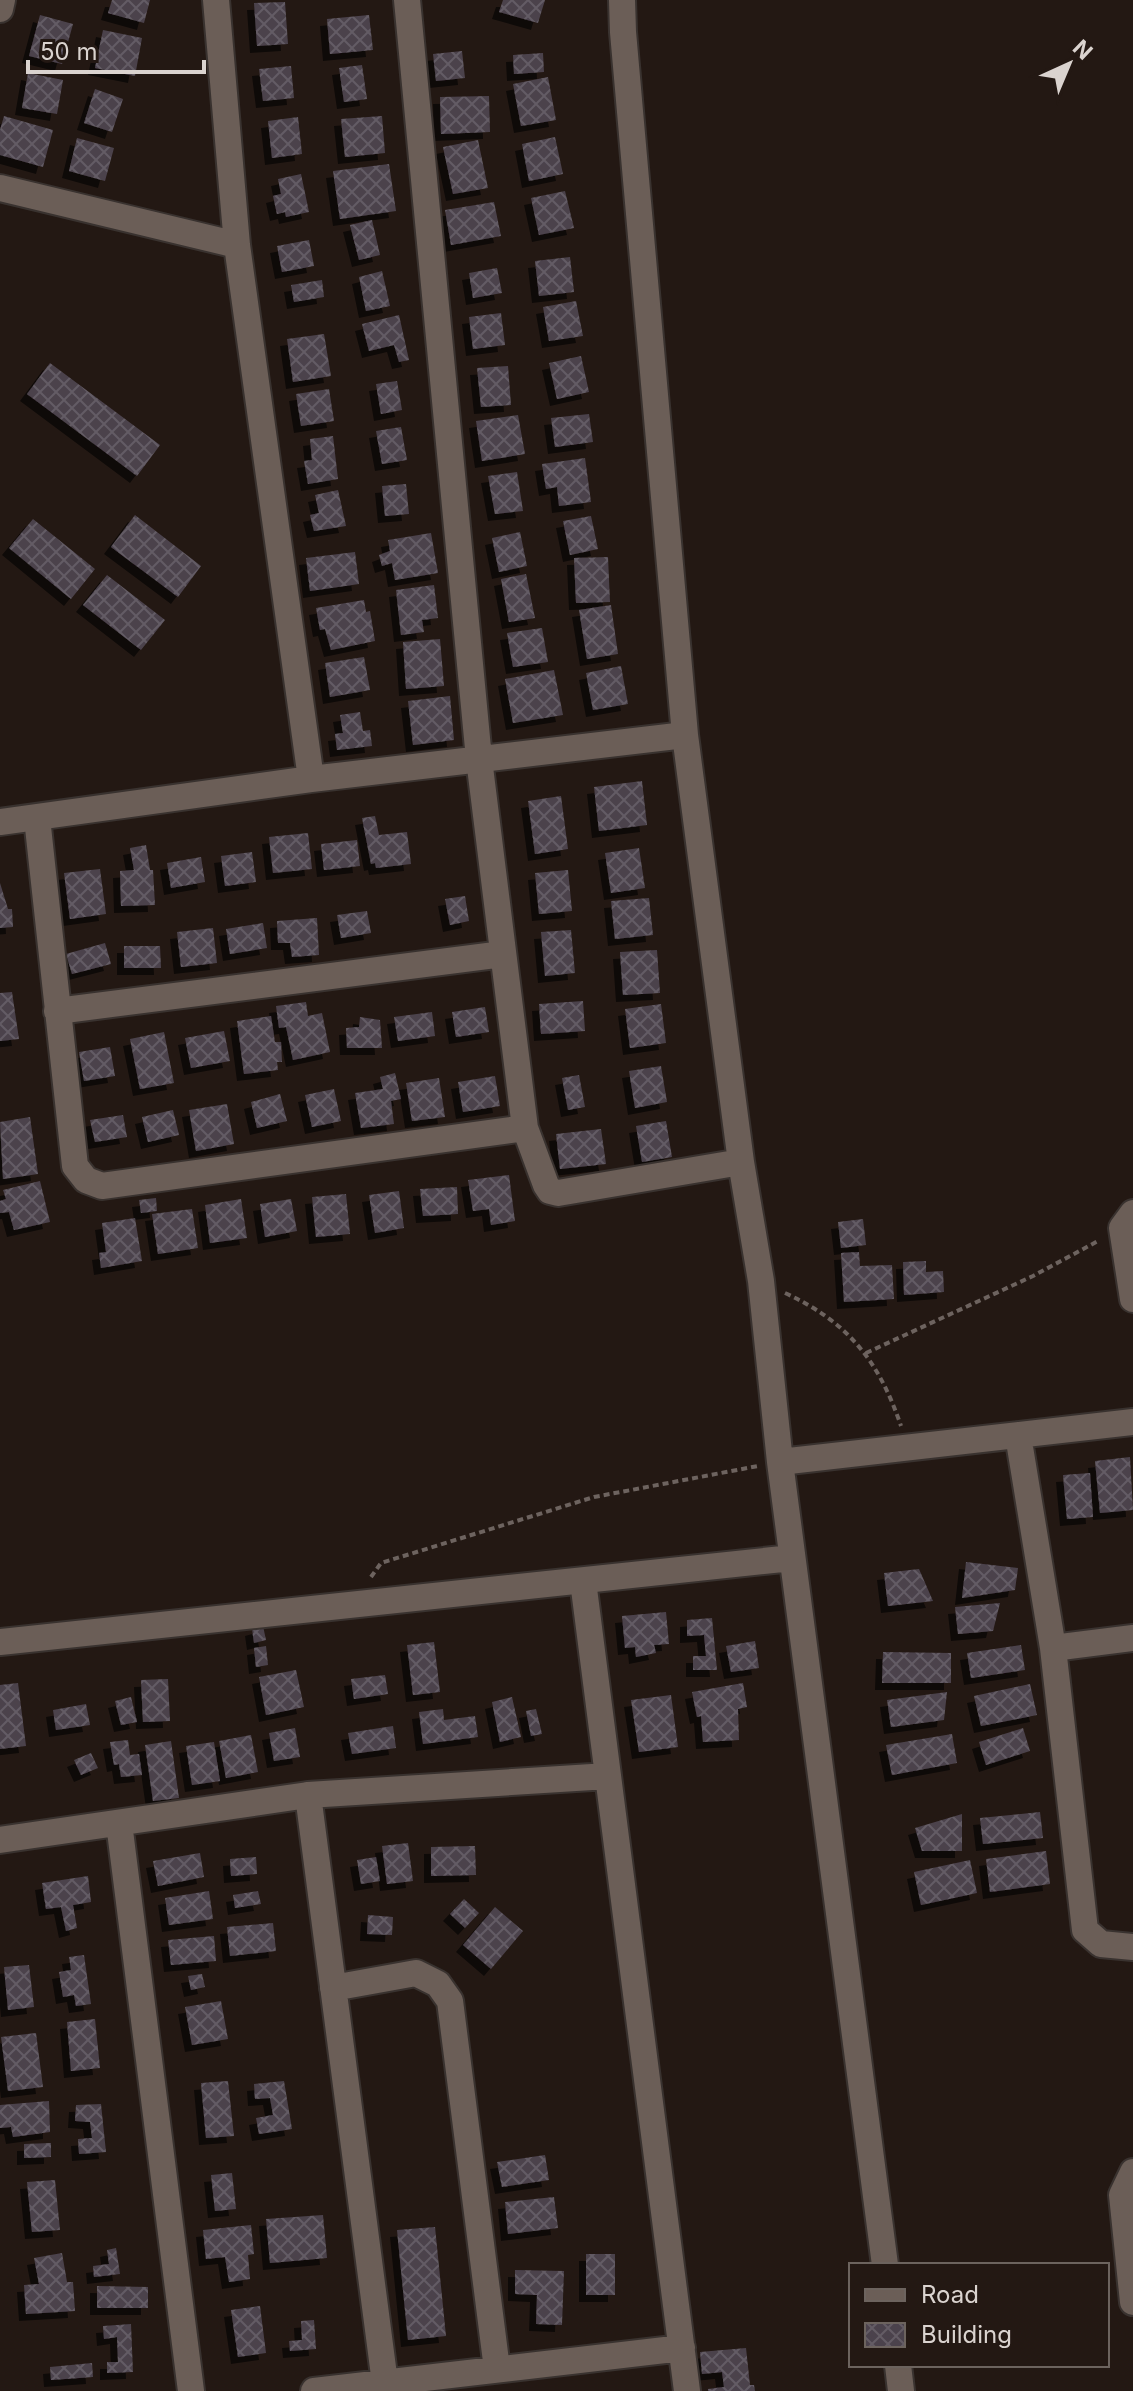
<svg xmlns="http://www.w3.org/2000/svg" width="1133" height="2391" viewBox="0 0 1133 2391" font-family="Inter,sans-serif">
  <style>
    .building { fill: url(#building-cross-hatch); filter: url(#shadow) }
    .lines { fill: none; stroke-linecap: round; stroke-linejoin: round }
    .street-casing { stroke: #39322f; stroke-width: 30 }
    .path { stroke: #6d635f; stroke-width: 4; stroke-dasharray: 6 4; stroke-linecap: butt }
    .street { stroke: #6b5e57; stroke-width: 26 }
  </style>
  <defs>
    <pattern id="building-cross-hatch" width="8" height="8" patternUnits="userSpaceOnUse" patternTransform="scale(2)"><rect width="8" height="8" fill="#4b424c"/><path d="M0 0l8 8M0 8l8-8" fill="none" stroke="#645c65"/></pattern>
    <filter id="shadow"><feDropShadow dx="-7" dy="7" stdDeviation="0" flood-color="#0009"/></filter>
  </defs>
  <rect width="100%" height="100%" fill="#231813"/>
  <!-- building -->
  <path class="building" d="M112 0H150L144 23 108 13Z
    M503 0H545L538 23 499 12Z
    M285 2 288 44 257 46 254 3Z
    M40 15 73 24 62 64 29 56Z
    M369 15 373 50 330 54 327 19Z
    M103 30 142 38 135 76 95 68Z
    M462 51 465 78 436 81 433 54Z
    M543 53 544 72 514 74 513 55Z
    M362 65 367 99 344 102 339 68Z
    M291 66 294 98 263 101 259 69Z
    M28 73 63 80 57 114 22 108Z
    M548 77 556 120 521 126 513 84Z
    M95 89 123 99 112 132 84 123Z
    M489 96 490 132 441 134 440 97Z
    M4 116 53 130 43 167 0 155V130Z
    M382 116 385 153 345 157 341 119Z
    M298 117 302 154 272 158 268 121Z
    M555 137 563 174 529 181 522 144Z
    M77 138 114 148 105 181 69 171Z
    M478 140 488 188 453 194 443 147Z
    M389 164 396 211 340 219 333 171Z
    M301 174 309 212 286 217 285 212 277 214 273 196 281 194 278 179Z
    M565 191 574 228 539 235 531 198Z
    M494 202 501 236 451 245 445 210Z
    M372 220 380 255 359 260 350 225Z
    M309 240 314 266 282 272 277 246Z
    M570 257 574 292 539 296 535 261Z
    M497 268 502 293 473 298 469 273Z
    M382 271 390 306 366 311 359 277Z
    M322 280 324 297 294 302 291 285Z
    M576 301 583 336 549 341 543 307Z
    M501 313 505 345 473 349 469 317Z
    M399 315 409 360 399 362 394 345 369 351 362 324Z
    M324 334 331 376 293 382 287 339Z
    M581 356 589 392 557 399 549 363Z
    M50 363 160 445 137 476 27 394Z
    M508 366 511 405 481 407 477 368Z
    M397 381 402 410 381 414 376 384Z
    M329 389 334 421 301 426 296 394Z
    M589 414 593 442 555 447 551 418Z
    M518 415 525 454 482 461 476 421Z
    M401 427 407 460 382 464 376 431Z
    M333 436 338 479 308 484 304 461 312 460 310 439Z
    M585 458 591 502 559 506 557 487 546 489 542 464Z
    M517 472 523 511 495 514 488 476Z
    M406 484 409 514 385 516 382 486Z
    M338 490 346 526 314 531 310 515 319 513 315 495Z
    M135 515 201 566 178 597 111 547Z
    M591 516 598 549 570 555 563 521Z
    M33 519 95 569 71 599 9 548Z
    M520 532 527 566 499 572 492 538Z
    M431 533 438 573 395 580 392 563 382 566 379 555 390 551 388 540Z
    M355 552 359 584 310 591 306 558Z
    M608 557 610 602 576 603 574 558Z
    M526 574 535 618 509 622 501 579Z
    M107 575 165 620 141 650 83 605Z
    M434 585 438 618 422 620 424 632 401 635 396 590Z
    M364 600 366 612 370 611 375 641 331 650 325 629 320 630 316 608Z
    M611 605 618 654 587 659 579 610Z
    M542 628 548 662 513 667 507 633Z
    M440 639 444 686 406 689 403 642Z
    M364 657 370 690 330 697 325 663Z
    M621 666 628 704 593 710 586 673Z
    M554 670 563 715 513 723 505 679Z
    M450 696 454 740 413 745 408 701Z
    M360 712 363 731 370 730 372 746 337 750 335 734 343 733 340 715Z
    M642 781 647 825 599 831 594 787Z
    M561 796 568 849 535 854 528 801Z
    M375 816 379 835 407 832 411 864 376 868 375 863 371 864 362 818Z
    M308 833 312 869 273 873 269 837Z
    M357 840 360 866 324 870 321 844Z
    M146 845 150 870H153L155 905 121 906 120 871 134 870 130 848Z
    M639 848 645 888 611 893 605 853Z
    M252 852 256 882 225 886 221 856Z
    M201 857 205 882 171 888 167 863Z
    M100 869 106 914 70 919 64 873Z
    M568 870 572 911 539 914 535 873Z
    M0 883 8 909H12L13 927 0 928Z
    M465 896 469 921 450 925 445 899Z
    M649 898 653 935 615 939 611 901Z
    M367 911 371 933 341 938 337 915Z
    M317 918 319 955 292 957 290 943H278L277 921Z
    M263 923 267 948 230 954 226 929Z
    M213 928 217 963 181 967 177 932Z
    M571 930 575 973 545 976 541 932Z
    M105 943 111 964 72 974 66 954Z
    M124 946H160L161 968H124Z
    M657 950 660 993 623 995 620 952Z
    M12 992 19 1039 0 1041V993Z
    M583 1001 585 1031 541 1034 539 1004Z
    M306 1002 308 1016 322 1013 330 1052 293 1060 286 1027 279 1028 276 1006Z
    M661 1004 666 1043 630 1048 625 1009Z
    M485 1007 489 1032 456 1037 452 1012Z
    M432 1012 435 1036 398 1041 394 1017Z
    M271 1016 275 1042H281L282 1062H277L278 1070 244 1074 237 1021Z
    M360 1017 380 1020 382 1048H347L346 1028 359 1027Z
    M224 1031 230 1061 191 1068 185 1038Z
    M164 1032 174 1083 140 1089 130 1039Z
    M110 1047 115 1076 84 1081 79 1052Z
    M661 1066 667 1102 635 1108 629 1071Z
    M395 1073 401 1099 391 1101 394 1124 361 1128 355 1093 383 1089 380 1077Z
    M579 1075 585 1107 568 1110 562 1078Z
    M495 1076 500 1106 463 1112 458 1082Z
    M439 1078 445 1117 412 1121 406 1083Z
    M334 1089 341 1121 312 1127 305 1095Z
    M280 1094 287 1121 257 1128 251 1102Z
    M227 1104 234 1144 196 1151 189 1110Z
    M173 1110 179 1135 148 1142 142 1117Z
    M123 1115 127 1137 95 1142 90 1120Z
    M30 1117 38 1174 3 1179 0 1122Z
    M666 1121 672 1157 642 1162 636 1126Z
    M601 1129 606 1164 560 1169 556 1134Z
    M509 1175 515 1221 491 1225 489 1209 473 1211 468 1180Z
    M40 1181 50 1222 14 1230 9 1212 0 1213V1201L6 1199 3 1190Z
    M457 1187 458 1214 423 1216 420 1189Z
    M399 1191 404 1228 375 1233 369 1195Z
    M346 1194 350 1234 316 1237 312 1197Z
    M156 1198 157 1211 141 1213 139 1200Z
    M241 1199 247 1238 210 1243 205 1205Z
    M291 1199 297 1231 265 1237 260 1204Z
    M192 1209 198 1248 158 1254 152 1214Z
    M135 1218 142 1261 101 1268 99 1253 106 1252 102 1223Z
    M863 1219 866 1245 841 1248 838 1222Z
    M859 1252 860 1266 892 1265 894 1299 844 1302 841 1253Z
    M926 1261V1272L943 1271 944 1292 904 1295 903 1262Z
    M1130 1457 1133 1510 1100 1513 1095 1461Z
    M1090 1473 1093 1517 1067 1519 1063 1475Z
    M966 1562 1018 1568 1015 1590 962 1598Z
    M919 1569 933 1601 888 1606 884 1573Z
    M1000 1603 993 1631 958 1634 955 1607Z
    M666 1612 669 1644 654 1645 656 1653 636 1657 635 1647 625 1648 622 1616Z
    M712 1618 717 1670H693V1656H706L704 1635 687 1636V1620Z
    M263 1626 266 1640 254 1643 252 1629Z
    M755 1641 759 1668 731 1672 726 1646Z
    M434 1642 440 1692 413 1695 407 1645Z
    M1021 1645 1025 1670 971 1678 967 1653Z
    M266 1646 268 1665 256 1667 254 1648Z
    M883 1652 951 1653V1683H882Z
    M296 1670 304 1707 266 1715 259 1677Z
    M385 1675 388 1694 354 1699 351 1679Z
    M168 1679 170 1721 143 1722 141 1680Z
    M18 1683 26 1746 0 1749V1685Z
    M743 1683 747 1707 738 1709 739 1740 703 1742 701 1716 697 1717 692 1692Z
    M1030 1684 1037 1715 981 1726 974 1696Z
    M947 1692 944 1720 891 1727 887 1700Z
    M671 1695 678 1747 639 1752 631 1700Z
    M131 1697 137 1722 121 1725 115 1701Z
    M512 1697 521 1737 500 1742 492 1702Z
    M86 1704 90 1725 56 1730 53 1710Z
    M443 1709 444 1720 475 1716 478 1737 423 1744 419 1712Z
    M536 1709 542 1734 531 1736 526 1711Z
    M393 1726 396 1748 352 1754 348 1733Z
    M295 1728 300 1757 274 1761 269 1733Z
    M1023 1728 1030 1751 986 1765 979 1742Z
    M952 1734 957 1763 892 1775 886 1745Z
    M251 1735 258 1772 226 1778 219 1741Z
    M128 1740 130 1755 139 1754 142 1775 121 1777 119 1764 114 1765 110 1742Z
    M171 1741 179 1798 153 1801 145 1745Z
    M214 1742 220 1781 192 1785 186 1746Z
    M91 1753 98 1768 81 1775 74 1760Z
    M1040 1812 1043 1838 983 1844 980 1818Z
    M962 1814V1851H922L915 1828Z
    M408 1843 413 1881 387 1884 382 1846Z
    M475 1846 476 1875 431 1876V1847Z
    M1046 1851 1050 1884 990 1892 986 1859Z
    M200 1853 204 1877 158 1886 153 1861Z
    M256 1857 257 1874 231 1876 230 1859Z
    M376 1857 380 1881 361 1884 357 1860Z
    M970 1860 977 1893 921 1905 914 1872Z
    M88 1876 91 1902 73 1905 77 1928 66 1931 61 1907 46 1909 42 1883Z
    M209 1891 213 1919 169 1925 165 1898Z
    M258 1891 261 1904 235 1908 233 1895Z
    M464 1899 479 1913 465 1928 450 1914Z
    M495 1907 523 1931 491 1969 463 1945Z
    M368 1915 393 1917 392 1935 367 1934Z
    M273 1923 276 1951 230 1956 227 1927Z
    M214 1936 216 1961 171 1965 168 1940Z
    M84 1955 91 2004 76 2006 74 1995 63 1997 59 1972 71 1970 69 1957Z
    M29 1965 34 2007 8 2010 4 1967Z
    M202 1974 205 1987 191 1990 188 1976Z
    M221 2001 228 2039 192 2045 185 2007Z
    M95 2019 100 2068 71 2071 67 2022Z
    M36 2033 43 2087 8 2091 1 2037Z
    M228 2081 234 2136 206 2138 201 2083Z
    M284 2081 292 2129 259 2134 256 2118 273 2115 270 2098 255 2099 254 2084Z
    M49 2101 50 2132 13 2137 11 2127 0 2128V2105Z
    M101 2104 106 2152 79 2154 78 2139 92 2138 90 2122 75 2121 76 2105Z
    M51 2143V2157L24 2158V2144Z
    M545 2155 549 2180 502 2187 497 2162Z
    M232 2173 236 2209 215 2211 211 2175Z
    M55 2180 60 2230 32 2232 27 2182Z
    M554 2197 558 2228 508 2234 505 2202Z
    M323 2215 327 2258 270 2263 266 2219Z
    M251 2225 254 2254 248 2255 250 2279 229 2282 225 2257 206 2259 203 2230Z
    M435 2227 446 2336 408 2340 397 2230Z
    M116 2248 120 2274 94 2277 93 2266 109 2264 107 2250Z
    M62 2253 67 2282H73L75 2311 26 2314 24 2285 39 2284 34 2258Z
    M586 2254H615V2295H586Z
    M515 2270 564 2271 562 2325 536 2324 537 2295 515 2294Z
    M97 2286 148 2287V2308H97Z
    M260 2306 266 2353 238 2357 231 2310Z
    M314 2320 316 2349 290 2351 289 2341 302 2340 301 2321Z
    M131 2324 133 2372 107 2373V2362H118L117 2337 104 2339 103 2326Z
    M746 2348 750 2385H754L755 2391H708V2389L724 2387 722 2372 702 2374 700 2352Z
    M92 2363 93 2377 51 2380 50 2367Z"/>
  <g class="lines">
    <defs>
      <path id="street" d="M216 0 237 245 311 779
        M407 0 479 759 525 1128 546 1185 550 1191 558 1193 741 1162
        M622 0 623 32 685 735 741 1162 761 1281 780 1462 885 2265
        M0 9 2 0
        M0 188 237 245
        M37 818 75 1166 86 1180 102 1186 525 1128
        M0 822 311 779 685 735
        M57 1011 503 954
        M1133 1213 1122 1228 1133 1299
        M1018 1435 1053 1648 1085 1930 1101 1944 1133 1947
        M780 1462 1133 1422
        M583 1581 687 2391
        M0 1642 792 1558
        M1053 1648 1133 1638
        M308 1795 385 2383
        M119 1823 191 2391
        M0 1840 308 1795 608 1776
        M333 1988 416 1973 438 1984 450 2001 497 2369
        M1133 2172 1122 2195 1133 2302
        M898 2365 901 2391
        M314 2391 682 2348"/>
    </defs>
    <!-- street casing -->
    <use href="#street" class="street-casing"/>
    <!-- path -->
    <path class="path" d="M785 1293C848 1322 879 1361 901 1426
      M866 1353 1033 1276 1098 1241
      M371 1577 381 1563 594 1497 758 1466"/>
    <!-- street -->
    <use href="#street" class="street"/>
  </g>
  <!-- legend -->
  <rect x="849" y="2263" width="260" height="104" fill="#231813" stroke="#6c635e" stroke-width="2"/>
  <rect x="865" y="2289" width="40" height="12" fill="#6b5e57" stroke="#6c635e" stroke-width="2"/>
  <text x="921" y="2303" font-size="24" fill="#dad3cf">Road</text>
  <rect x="865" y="2323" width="40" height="24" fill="url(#building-cross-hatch)" stroke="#6c635e" stroke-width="2"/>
  <text x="921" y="2343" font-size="24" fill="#dad3cf">Building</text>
  <!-- north arrow -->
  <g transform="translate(1069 64) rotate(44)" stroke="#231813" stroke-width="6" paint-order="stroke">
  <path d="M0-6L14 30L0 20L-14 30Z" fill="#dad3cf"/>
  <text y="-12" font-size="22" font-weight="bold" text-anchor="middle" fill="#dad3cf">N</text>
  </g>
  <!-- scale -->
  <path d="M28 60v12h176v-12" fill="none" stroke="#dad3cf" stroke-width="4"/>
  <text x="40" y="60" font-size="24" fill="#dad3cf" stroke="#231813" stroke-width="6" paint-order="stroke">50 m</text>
</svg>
